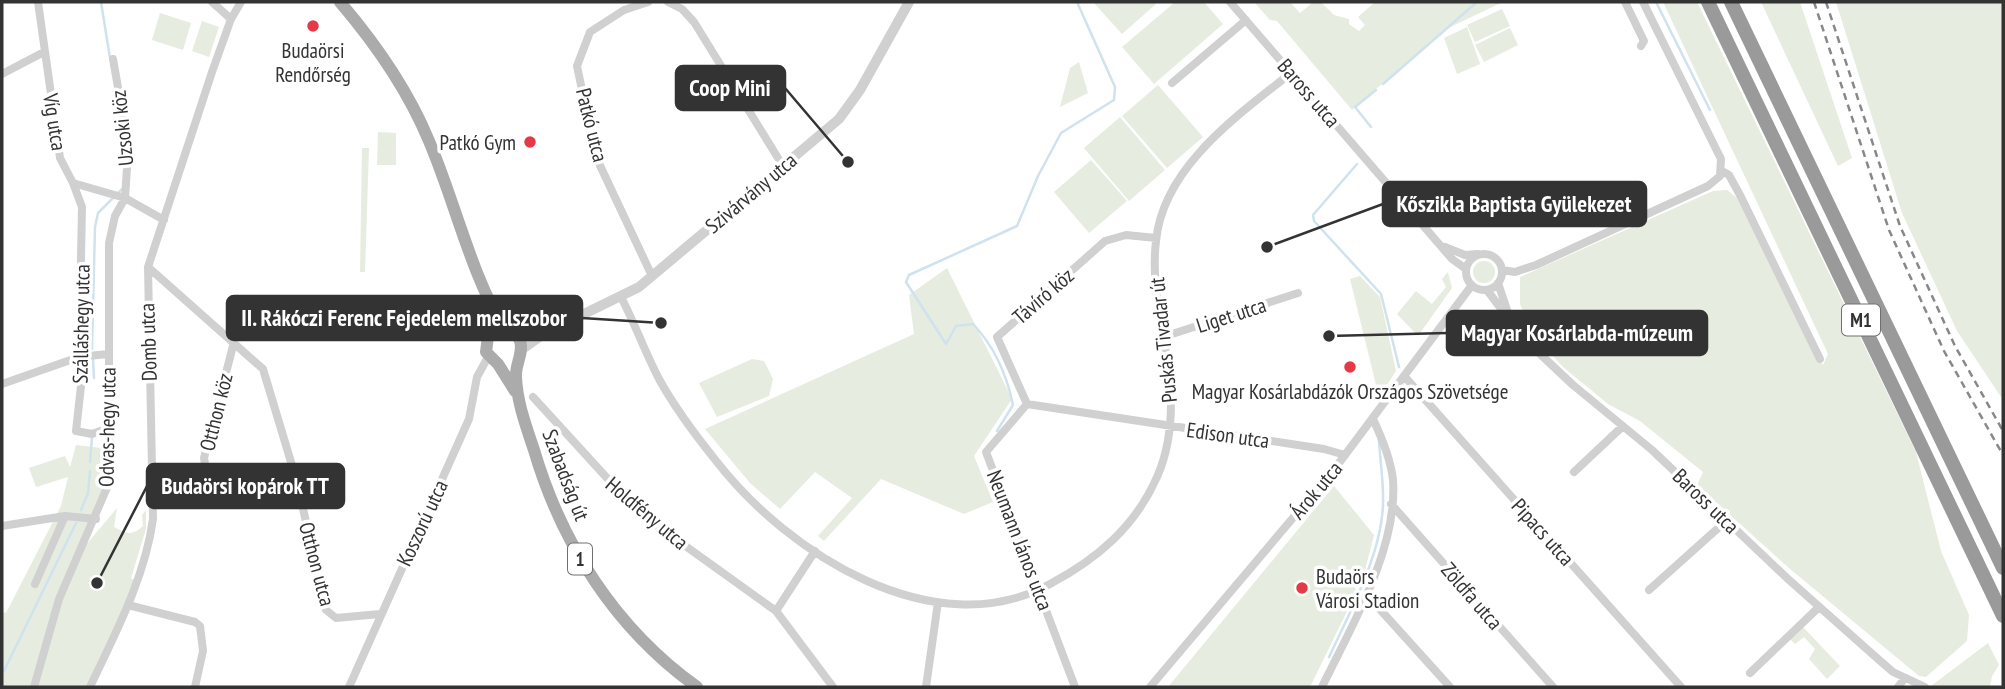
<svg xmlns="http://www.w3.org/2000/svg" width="2005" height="689" viewBox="0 0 2005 689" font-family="'PT Sans Narrow',sans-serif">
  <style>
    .green { fill: #e6ecdf }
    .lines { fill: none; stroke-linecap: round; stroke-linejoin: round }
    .stream { stroke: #cfe2ee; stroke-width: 2.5 }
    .minor { stroke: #d0d0d0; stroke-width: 8 }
    .tertiary { stroke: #d0d0d0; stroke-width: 10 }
    .primary { stroke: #ababab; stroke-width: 12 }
    .motorway { stroke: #9a9a9a; stroke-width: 14 }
    .rail { stroke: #888; stroke-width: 2.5; stroke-dasharray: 7 5; stroke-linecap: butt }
    .poi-dot { fill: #e63946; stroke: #fff; stroke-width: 2.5 }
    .labels { text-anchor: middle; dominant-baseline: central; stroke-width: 7; stroke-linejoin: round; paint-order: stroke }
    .shield { fill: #fff; stroke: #707070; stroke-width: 2 }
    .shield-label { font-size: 19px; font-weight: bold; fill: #333 }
    .poi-label { font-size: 21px; fill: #333; stroke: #fff }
    .street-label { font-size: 21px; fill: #333; stroke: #fff }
    .leader { fill: none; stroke: #333; stroke-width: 2.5 }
    .callout-dot { fill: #333; stroke: #fff; stroke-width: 2.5 }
    .callout { fill: #333; stroke: #333; stroke-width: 2.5 }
    .callout-label { font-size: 23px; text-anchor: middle; font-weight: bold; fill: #fff }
  </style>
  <rect width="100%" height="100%" fill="#fff"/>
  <!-- green -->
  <path class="green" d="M1093 2H1154L1156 4 1122 34Z
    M1175 2H1204L1223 24 1154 84 1122 47Z
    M1254 2H1290L1300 13 1313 2H1321L1334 15 1349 19V24L1359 31 1365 25 1358 17 1375 2H1503L1444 30 1352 110 1277 21 1270 20Z
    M1663 2H1697L1916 452 1941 551 1969 615 1967 641 1926 677 1919 676 1790 569 1697 485 1703 472 1640 421 1608 404 1563 367 1533 334 1520 304V277L1713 191 1727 190 1737 198 1823 365 1828 354Z
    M1761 2H1800L1852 158 1838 166Z
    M1836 2H2003V400L1957 331 1902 213Z
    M1502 9 1510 26 1475 42 1467 25Z
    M160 13 191 23 183 50 152 40Z
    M202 21 219 27 209 57 192 51Z
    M1467 27 1480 64 1457 74 1444 38Z
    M1510 28 1518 45 1484 62 1475 45Z
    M1079 62 1088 93 1060 107 1070 68Z
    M1158 85 1203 137 1167 168 1122 116Z
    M1120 117 1165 170 1129 201 1084 148Z
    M378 132 396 133V165H377Z
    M362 148H369L365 272H360Z
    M1091 160 1127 201 1089 233 1054 192Z
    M1473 272a11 11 0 1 1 22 0a11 11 0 1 1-22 0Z
    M947 268 1012 399 974 456 993 502 964 514 881 479 824 541 818 536 852 498 815 472 780 509 750 483 705 429 914 334 909 295Z
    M1448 272 1452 288 1418 336 1397 314 1416 291 1432 304 1446 287 1442 279Z
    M1360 276 1380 297 1396 371 1379 397 1350 279Z
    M752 359 764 361 773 379 769 396 717 417 699 383Z
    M76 445 110 449V468L85 546 117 508 114 527C126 533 131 537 143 526L142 515 146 510V529L131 578 136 582 90 687H2V612L6 613 61 506 68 477 36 487 29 468 65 456 70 467Z
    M1334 486 1374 535 1363 578H1357L1353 585 1357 591 1310 687H1168Z
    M1803 627 1840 666 1827 679 1809 659 1815 649 1804 637 1795 644 1790 639Z
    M1988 643 1999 665 1992 676 1990 687 1931 686Z"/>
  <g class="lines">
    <!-- stream -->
    <path class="stream" d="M101 2 110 58
      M1656 2 1710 110
      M1383 84 1477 2
      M1371 127 1355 107 1376 90
      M1357 164 1313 215 1314 221 1381 294 1399 367
      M92 349 95 227 98 213 122 189
      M93 359 94 378
      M997 431 1013 405C1007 376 994 346 973 324L956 326 946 344 906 282 909 275 1017 226 1038 176 1061 133 1114 100 1115 87 1077 2
      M90 462 92 437
      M81 510 88 493 90 471
      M1329 657C1350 612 1381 555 1383 505 1384 484 1380 461 1379 440
      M4 671 76 523"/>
    <!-- minor -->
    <path class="minor" d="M38 2 60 158 73 183 125 198 164 220
      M212 2 231 19
      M648 2 624 10 590 32 577 66 596 157 652 276
      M668 2 682 9 694 22 783 166
      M1230 2 1452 259 1466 269
      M1625 2 1644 41 1641 46
      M2 74 44 52
      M1172 83 1246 20
      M1722 171 1729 175 1741 197 1820 359
      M73 183 82 207 79 357 81 386 76 431 92 434 109 428
      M1445 247 1465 255 1478 254
      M1466 272a18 18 0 1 1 36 0a18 18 0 1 1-36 0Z
      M148 267 263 369 297 482 326 610 336 618 380 614
      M1502 270 1515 272 1536 265 1708 186 1720 176 1721 159 1643 2
      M1498 283 1508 313
      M1487 290 1523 338 1573 385 1652 450 1788 579 1878 659 1893 672 1925 687
      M621 297C635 324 645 352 659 379 675 408 696 436 717 462 788 553 934 647 1050 584 1097 559 1135 527 1157 477 1176 434 1173 385 1164 341 1158 308 1152 275 1156 241 1163 167 1238 115 1291 73
      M1163 337 1298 293
      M1405 377 1681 687
      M2 384 79 357 108 354
      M533 397 628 501 652 522 776 611 833 687
      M1027 404 1324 449 1345 455
      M1027 404 986 452 1075 687
      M1027 404 997 337 1105 241 1126 235 1156 238
      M1574 472 1623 426
      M208 482 204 458 234 342
      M1391 504 1553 687
      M2 526 65 516 96 519
      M35 584 65 516
      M1649 590 1726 521
      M1367 595 1450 687
      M128 605 195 622 200 626 203 651 195 687
      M776 611 815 551
      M1750 673 1819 607
      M34 687 59 599 109 483V243L115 216 125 198 127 168V139L113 59
      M90 687C115 634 145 578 153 519L148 267 212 72 231 19 241 2
      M349 687 469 419 477 377 488 357
      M926 687 938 602
      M1150 687 1336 467 1472 285
      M1322 687C1351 627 1398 549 1393 480 1391 461 1381 436 1373 419
      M1898 687 1905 678"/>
    <!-- tertiary -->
    <path class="tertiary" d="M517 336 545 333
      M521 350 545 333 639 287 839 119 860 90 909 2"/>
    <!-- primary -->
    <path class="primary" d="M340 2C375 43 408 90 429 141 455 202 470 271 504 329
      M486 302 489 329 486 352 498 364 515 391
      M488 336 504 329C511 330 517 333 520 341 524 352 515 365 516 377 517 402 526 426 534 450 562 545 616 629 697 687"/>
    <!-- motorway -->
    <path class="motorway" d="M1708 2 2003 616
      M1731 2 2003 568"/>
    <!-- rail -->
    <path class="rail" d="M1814 2 1889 230 1944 351 2003 455
      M1826 2 1900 226 1955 346 2003 431"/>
  </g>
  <!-- markers -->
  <g class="poi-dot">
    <circle cx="313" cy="26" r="7"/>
    <circle cx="530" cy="142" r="7"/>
    <circle cx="1350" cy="367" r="7"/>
    <circle cx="1302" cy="588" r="7"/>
  </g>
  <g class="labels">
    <!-- shield labels -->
    <g class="shield">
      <rect x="1842" y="304.5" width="38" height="31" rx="5"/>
      <rect x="568" y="543.5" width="24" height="31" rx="5"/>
    </g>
    <g class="shield-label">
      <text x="1861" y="320">M1</text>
      <text x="580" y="559">1</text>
    </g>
    <!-- poi labels -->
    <g class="poi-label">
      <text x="313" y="50">Budaörsi<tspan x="313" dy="24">Rendőrség</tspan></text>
      <text x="516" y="142" text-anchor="end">Patkó Gym</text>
      <text x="1350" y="391">Magyar Kosárlabdázók Országos Szövetsége</text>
      <text x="1316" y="576" text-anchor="start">Budaörs<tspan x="1316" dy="24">Városi Stadion</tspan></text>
    </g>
    <!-- street labels -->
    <g class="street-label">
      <text transform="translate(1309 93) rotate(49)">Baross utca</text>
      <text transform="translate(55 122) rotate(81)">Víg utca</text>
      <text transform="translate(592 125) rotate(76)">Patkó utca</text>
      <text transform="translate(122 128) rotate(-96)">Uzsoki köz</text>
      <text transform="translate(751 193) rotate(-40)">Szivárvány utca</text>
      <text transform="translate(1043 296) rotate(-41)">Távíró köz</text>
      <text transform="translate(1231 315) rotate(-18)">Liget utca</text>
      <text transform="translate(81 324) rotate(-89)">Szálláshegy utca</text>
      <text transform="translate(1163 340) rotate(-96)">Puskás Tivadar út</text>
      <text transform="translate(148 342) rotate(-92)">Domb utca</text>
      <text transform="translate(216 412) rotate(-76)">Otthon köz</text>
      <text transform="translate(107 427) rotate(-89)">Odvas-hegy utca</text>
      <text transform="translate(1228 435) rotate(8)">Edison utca</text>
      <text transform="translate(566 475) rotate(69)">Szabadság út</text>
      <text transform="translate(1316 490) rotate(-50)">Árok utca</text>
      <text transform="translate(1706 501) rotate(44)">Baross utca</text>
      <text transform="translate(647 513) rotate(40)">Holdfény utca</text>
      <text transform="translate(422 523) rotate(-65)">Koszorú utca</text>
      <text transform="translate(1543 532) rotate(48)">Pipacs utca</text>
      <text transform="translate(1020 540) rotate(69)">Neumann János utca</text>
      <text transform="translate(317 564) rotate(75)">Otthon utca</text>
      <text transform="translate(1472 596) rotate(49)">Zöldfa utca</text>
    </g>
  </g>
  <!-- callouts -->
  <path class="leader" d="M848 162L785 88M1267 247L1383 204M661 323L582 318M1329 336L1447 333M97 583L147 486"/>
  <g class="callout-dot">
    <circle cx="848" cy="162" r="7"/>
    <circle cx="1267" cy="247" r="7"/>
    <circle cx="661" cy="323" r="7"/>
    <circle cx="1329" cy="336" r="7"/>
    <circle cx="97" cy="583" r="7"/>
  </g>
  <g class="callout">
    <rect x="676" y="66" width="109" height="44" rx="7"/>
    <rect x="1383" y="182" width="263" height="44" rx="7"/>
    <rect x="227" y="296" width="355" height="44" rx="7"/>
    <rect x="1447" y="311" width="260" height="44" rx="7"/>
    <rect x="147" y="464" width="197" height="44" rx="7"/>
  </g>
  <g class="callout-label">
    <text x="730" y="96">Coop Mini</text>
    <text x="1514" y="212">Kőszikla Baptista Gyülekezet</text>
    <text x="404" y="326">II. Rákóczi Ferenc Fejedelem mellszobor</text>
    <text x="1577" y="341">Magyar Kosárlabda-múzeum</text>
    <text x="245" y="494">Budaörsi kopárok TT</text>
  </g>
  <!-- border -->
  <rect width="2005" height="689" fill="none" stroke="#333333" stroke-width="7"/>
</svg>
